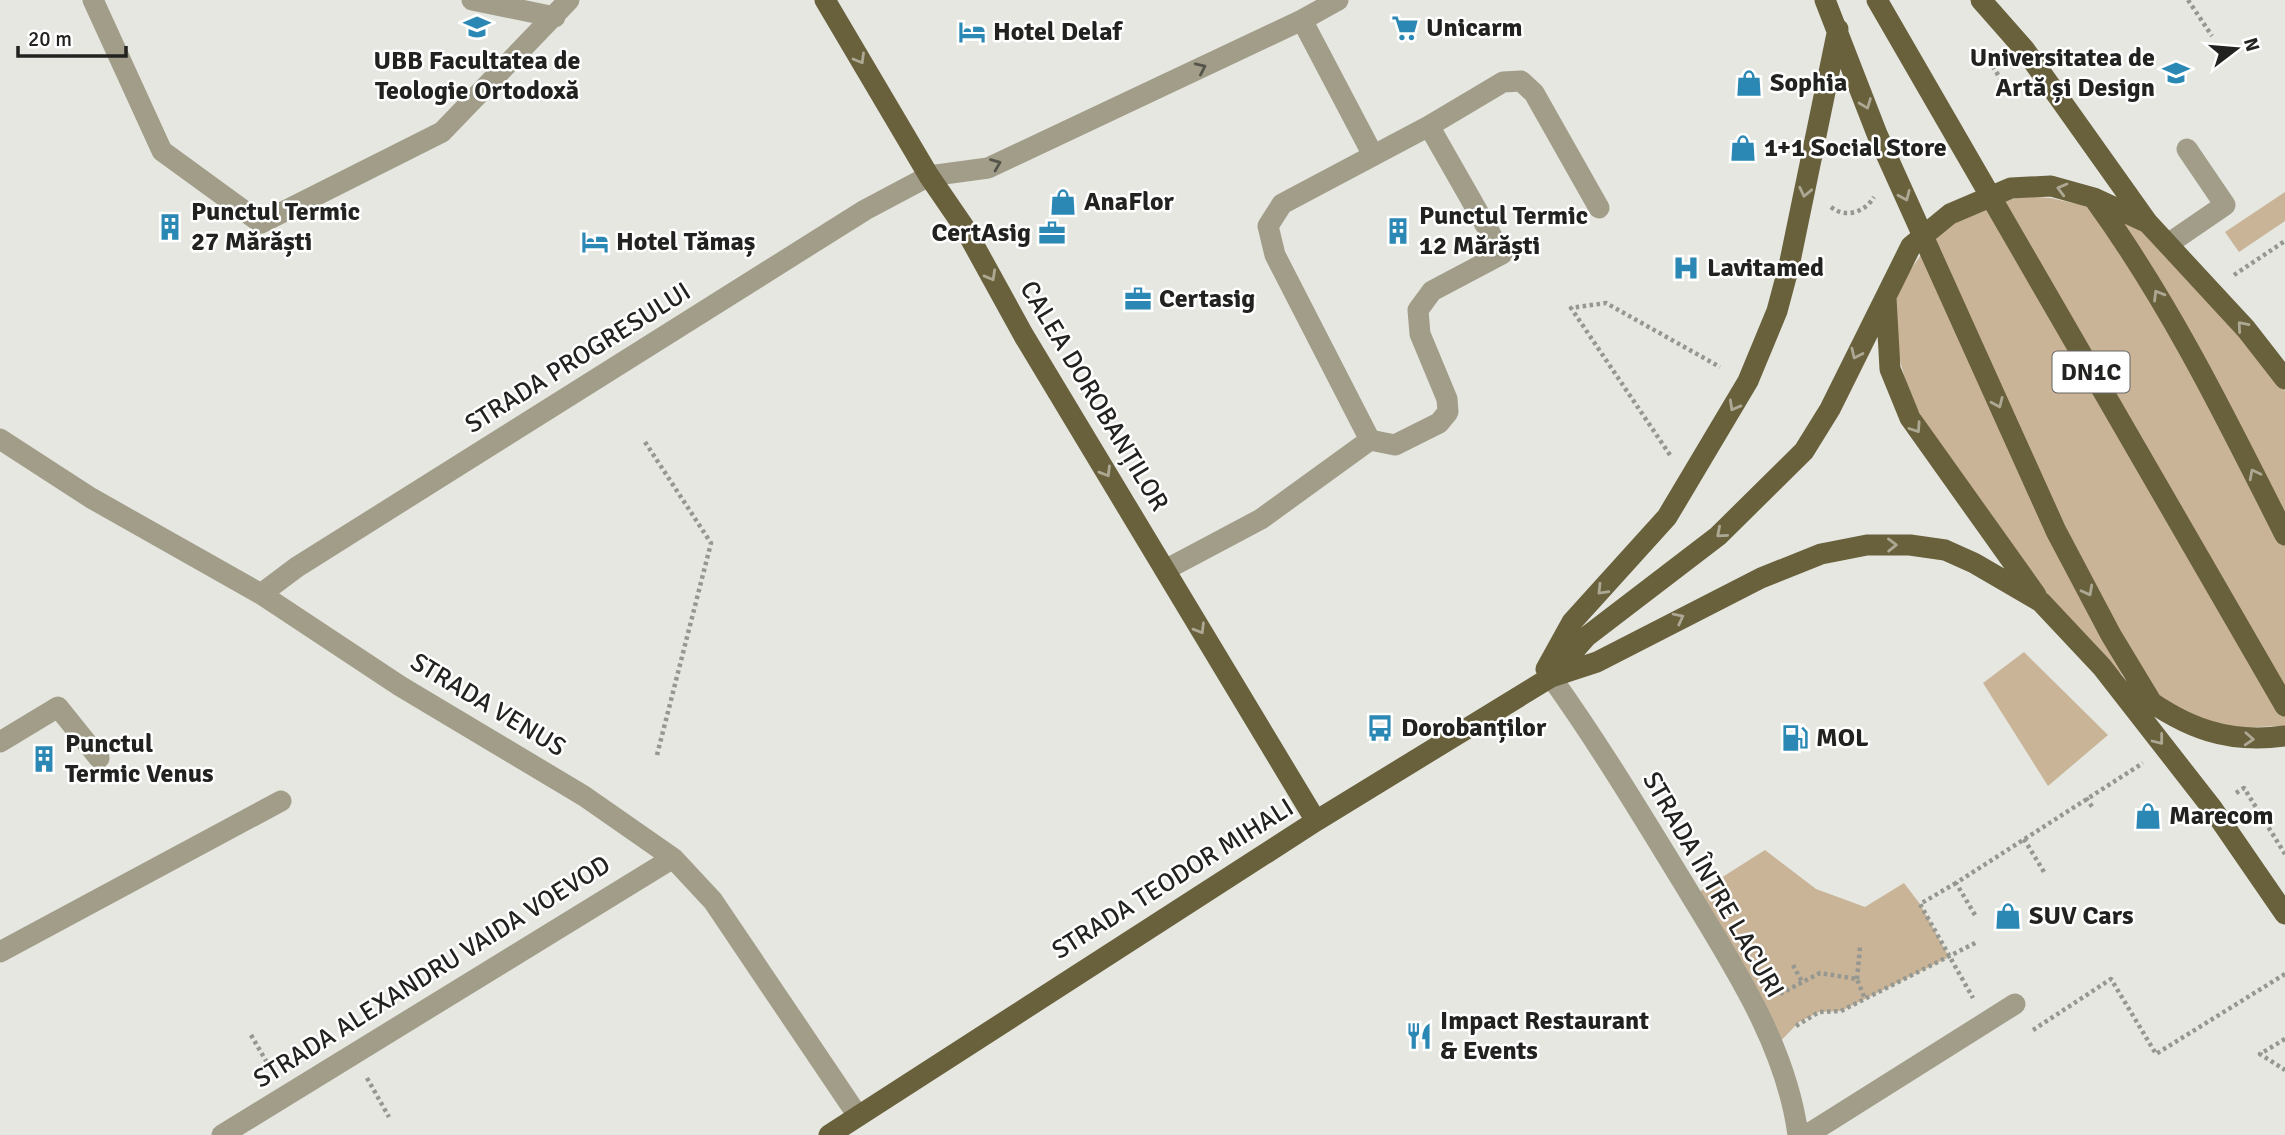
<svg xmlns="http://www.w3.org/2000/svg" width="2285" height="1135" viewBox="0 0 2285 1135" font-family="Signika,sans-serif">
  <style>
    .green { fill: #c9b498 }
    .lines { fill: none; stroke-linecap: round; stroke-linejoin: round }
    .path { stroke: #959791; stroke-width: 4.5; stroke-dasharray: 3.5 3.5; stroke-linecap: butt }
    .minor { stroke: #a19d89; stroke-width: 21 }
    .major { stroke: #69603c; stroke-width: 21 }
    .oneway { stroke: #aca894 }
    .oneway2 { stroke: #55544a }
    .labels { text-anchor: middle; dominant-baseline: central; stroke-width: 5; stroke-linejoin: round; paint-order: stroke }
    .shield { fill: #fff; stroke: #646563; stroke-width: 2 }
    .shield-label { font-size: 24px; font-weight: bold; fill: #222320 }
    .poi-label { font-size: 26px; font-weight: bold; fill: #222320; stroke: #fff; text-anchor: start }
    .street-label { font-size: 26px; fill: #222320; stroke: #fff }
  </style>
  <rect width="100%" height="100%" fill="#e5e7e0"/>
  <!-- green -->
  <path class="green" d="M2285 192V221L2239 252 2225 232Z
    M2021 196 2051 198 2086 206 2143 229 2241 335 2285 391V726L2227 728 2181 710 2109 666 2057 608 1951 466 1910 397 1896 346 1895 292 1932 239 1958 219Z
    M2024 652 2108 735 2048 786 1983 683Z
    M1765 850 1816 889 1865 907 1904 883 1920 904 1949 957 1841 1011 1819 1012 1799 1022 1773 1049 1691 897Z"/>
  <g class="lines">
    <!-- path -->
    <path class="path" d="M2188 0 2212 36
      M1989 60 2006 88
      M1831 207C1846 219 1865 212 1874 197
      M2234 275 2285 241
      M645 442 711 543 657 755
      M1670 455 1571 308 1606 303 1720 367
      M2236 793 2244 788 2285 854
      M2086 798 2093 808
      M2024 839 2044 872
      M1956 883 1920 904 1973 998
      M1975 915 1956 883 2143 763
      M1793 965 1802 982
      M1857 979 1860 947
      M1780 994 1820 973 1857 979 1865 999
      M1796 1026 1819 1012 1841 1011 1977 942
      M2033 1030 2111 979 2156 1054 2285 974
      M251 1035 273 1073
      M2285 1039 2260 1054 2285 1070
      M367 1078 389 1117"/>
    <!-- minor -->
    <path class="minor" d="M93 0 162 151 261 223 442 132 569 0
      M472 0 555 17
      M1302 20 1373 155
      M1429 126 1503 82 1521 81 1534 93 1599 208
      M2168 244 2225 205 2187 149
      M0 439 91 498 261 594 400 686 584 796 673 858 713 901 858 1116
      M1165 570 1261 519 1370 440 1395 445 1439 423 1448 412 1447 399 1420 334 1418 310 1432 291 1502 254 1429 126 1282 204 1268 226 1275 255 1370 440
      M261 594 297 567 865 210 929 176 988 168 1302 20 1338 0
      M1551 677C1599 744 1641 814 1684 884 1730 961 1786 1043 1798 1135
      M0 742 58 707 99 758
      M0 952 281 801
      M222 1135 673 858
      M1807 1135 2015 1004"/>
    <!-- major -->
    <path class="major" d="M825 0 929 176 964 227 1024 336 1316 821
      M1825 0 1877 134 2056 531 2111 635 2152 703
      M1877 0 2285 706
      M1981 0 2025 50 2148 223 2246 329 2285 379
      M2095 200C2171 305 2227 420 2285 535
      M1886 298 1890 369 1910 418 2036 595
      M1546 669 1572 622 1667 517 1748 381 1777 311 1789 266 1838 29
      M1552 676 1586 637 1718 536 1804 451 1830 409 1911 246 1950 214 2011 188 2051 186 2094 198 2148 223
      M2141 695C2186 728 2228 744 2285 736
      M829 1135 1316 821 1551 677 1597 662 1761 578 1821 554 1867 545H1910L1945 550 1974 563 2041 602 2102 667 2212 808 2285 914"/>
  </g>
  <!-- one-way arrows -->
  <defs><path id="oneway-chevron" d="M-2-3.5L2.5 0L-2 3.5" fill="none" stroke-width="1.6" stroke-linecap="round" stroke-linejoin="round" transform="scale(1.75)"/></defs>
  <g class="oneway">
    <use href="#oneway-chevron" transform="translate(860 59) rotate(60)"/>
    <use href="#oneway-chevron" transform="translate(1866 104) rotate(69)"/>
    <use href="#oneway-chevron" transform="translate(2062 189) rotate(-165)"/>
    <use href="#oneway-chevron" transform="translate(1805 192) rotate(102)"/>
    <use href="#oneway-chevron" transform="translate(1905 196) rotate(66)"/>
    <use href="#oneway-chevron" transform="translate(991 276) rotate(61)"/>
    <use href="#oneway-chevron" transform="translate(2158 295) rotate(-121)"/>
    <use href="#oneway-chevron" transform="translate(2242 326) rotate(-131)"/>
    <use href="#oneway-chevron" transform="translate(1856 354) rotate(115)"/>
    <use href="#oneway-chevron" transform="translate(1998 403) rotate(66)"/>
    <use href="#oneway-chevron" transform="translate(1734 406) rotate(119)"/>
    <use href="#oneway-chevron" transform="translate(1916 428) rotate(56)"/>
    <use href="#oneway-chevron" transform="translate(1106 472) rotate(59)"/>
    <use href="#oneway-chevron" transform="translate(2254 474) rotate(-117)"/>
    <use href="#oneway-chevron" transform="translate(1721 533) rotate(139)"/>
    <use href="#oneway-chevron" transform="translate(1892 545) rotate(-1)"/>
    <use href="#oneway-chevron" transform="translate(1602 590) rotate(134)"/>
    <use href="#oneway-chevron" transform="translate(2088 591) rotate(62)"/>
    <use href="#oneway-chevron" transform="translate(1679 618) rotate(-27)"/>
    <use href="#oneway-chevron" transform="translate(1200 629) rotate(59)"/>
    <use href="#oneway-chevron" transform="translate(2249 739) rotate(3)"/>
    <use href="#oneway-chevron" transform="translate(2159 740) rotate(52)"/>
  </g>
  <g class="oneway2">
    <use href="#oneway-chevron" transform="translate(1201 68) rotate(-25)"/>
    <use href="#oneway-chevron" transform="translate(996 164) rotate(-22)"/>
  </g>
  <!-- icons -->
  <defs>
    <symbol id="university-bare" viewBox="-9 -9 18 18"><path d="M0-5L7-2L0 1L-7-2ZM-4 1L0 2.5L4 1V4Q0 6-4 4Z" fill="#2b88b4" stroke="#fff" stroke-width="2.5" paint-order="stroke"/></symbol>
    <symbol id="supermarket-bare" viewBox="-9 -9 18 18"><path d="M-6-5.5h2.5l.6 2H6L4.5 2H-2.5L-4.4-4H-6ZM-1.5 3.2a1.3 1.3 0 1 0 .1 0ZM3 3.2a1.3 1.3 0 1 0 .1 0Z" fill="#2b88b4" stroke="#fff" stroke-width="2.5" paint-order="stroke"/></symbol>
    <symbol id="hotel-bare" viewBox="-9 -9 18 18"><path d="M-6-4.5h1.5V1H6V5H4.5V3h-9V5H-6ZM-4 0a1.8 1.8 0 1 1 3.6 0ZM.5 0V-2.5h3Q6-2.5 6 0Z" fill="#2b88b4" stroke="#fff" stroke-width="2.5" paint-order="stroke"/></symbol>
    <symbol id="shop-bare" viewBox="-9 -9 18 18"><path d="M-5-2.5h2.3a2.7 3.5 0 0 1 5.4 0H5L5.5 6h-11ZM-1.5-2.5h3a1.5 2.3 0 0 0-3 0Z" fill="#2b88b4" stroke="#fff" stroke-width="2.5" paint-order="stroke"/></symbol>
    <symbol id="building-bare" viewBox="-9 -9 18 18"><path d="M-4-6H4V6H1V3H-1V6H-4ZM-2.5-4.3h1.7v1.8h-1.7ZM.8-4.3h1.7v1.8H.8ZM-2.5-1h1.7V.8h-1.7ZM.8-1h1.7V.8H.8Z" fill="#2b88b4" stroke="#fff" stroke-width="2.5" paint-order="stroke"/></symbol>
    <symbol id="office-bare" viewBox="-9 -9 18 18"><path d="M-6-3h4V-5.5h4V-3h4V5H-6ZM-1-4.5V-3h2v-1.5ZM-6 0V1H6V0Z" fill="#2b88b4" stroke="#fff" stroke-width="2.5" paint-order="stroke"/></symbol>
    <symbol id="hospital-bare" viewBox="-9 -9 18 18"><path d="M-5-5h3v3.5h4V-5h3V5h-3V1.5h-4V5h-3Z" fill="#2b88b4" stroke="#fff" stroke-width="2.5" paint-order="stroke"/></symbol>
    <symbol id="bus-bare" viewBox="-9 -9 18 18"><path d="M-5-6H5V4H4V6H2V4H-2V6H-4V4H-5ZM-3.5-4V0h7V-4ZM-3.5 1.2v1.5H-2V1.2ZM2 1.2v1.5H3.5V1.2Z" fill="#2b88b4" stroke="#fff" stroke-width="2.5" paint-order="stroke"/></symbol>
    <symbol id="fuel-bare" viewBox="-9 -9 18 18"><path d="M-5.5-6h7V0h2V4h1.3V-2.5L3-4.5l.8-.8L6-3V5H2.5V1h-1V6h-7ZM-4.2-4.7v3.2H.2V-4.7Z" fill="#2b88b4" stroke="#fff" stroke-width="2.5" paint-order="stroke"/></symbol>
    <symbol id="restaurant-bare" viewBox="-9 -9 18 18"><path d="M-5-6h1v4h1v-4h1v4h1v-4h1v5L-1.5 .5V6h-2V.5L-5-1ZM5-6V6H3V1.5H1.5Q1.5-4 5-6Z" fill="#2b88b4" stroke="#fff" stroke-width="2.5" paint-order="stroke"/></symbol>
  </defs>
  <g fill-rule="evenodd">
    <use href="#university-bare" x="458" y="8" width="38" height="38"/>
    <use href="#supermarket-bare" x="1386" y="9" width="38" height="38"/>
    <use href="#hotel-bare" x="953" y="13" width="38" height="38"/>
    <use href="#university-bare" x="2157" y="54" width="38" height="38"/>
    <use href="#shop-bare" x="1730" y="64" width="38" height="38"/>
    <use href="#shop-bare" x="1724" y="129" width="38" height="38"/>
    <use href="#shop-bare" x="1044" y="183" width="38" height="38"/>
    <use href="#building-bare" x="151" y="208" width="38" height="38"/>
    <use href="#building-bare" x="1379" y="212" width="38" height="38"/>
    <use href="#office-bare" x="1033" y="214" width="38" height="38"/>
    <use href="#hotel-bare" x="576" y="223" width="38" height="38"/>
    <use href="#hospital-bare" x="1667" y="249" width="38" height="38"/>
    <use href="#office-bare" x="1119" y="280" width="38" height="38"/>
    <use href="#bus-bare" x="1361" y="709" width="38" height="38"/>
    <use href="#fuel-bare" x="1776" y="719" width="38" height="38"/>
    <use href="#building-bare" x="25" y="740" width="38" height="38"/>
    <use href="#shop-bare" x="2129" y="797" width="38" height="38"/>
    <use href="#shop-bare" x="1989" y="897" width="38" height="38"/>
    <use href="#restaurant-bare" x="1400" y="1017" width="38" height="38"/>
  </g>
  <g class="labels">
    <!-- shield labels -->
    <rect class="shield" x="2052.5" y="351.5" width="77" height="41" rx="5"/>
    <g class="shield-label">
      <text x="2091" y="372">DN1C</text>
    </g>
    <!-- poi labels -->
    <g class="poi-label">
      <text x="1426" y="28">Unicarm</text>
      <text x="993" y="32">Hotel Delaf</text>
      <text x="2155" y="58" text-anchor="end">Universitatea de<tspan x="2155" dy="30">Artă și Design</tspan></text>
      <text x="477" y="61" text-anchor="middle">UBB Facultatea de<tspan x="477" dy="30">Teologie Ortodoxă</tspan></text>
      <text x="1770" y="83">Sophia</text>
      <text x="1764" y="148">1+1 Social Store</text>
      <text x="1084" y="202">AnaFlor</text>
      <text x="191" y="212">Punctul Termic<tspan x="191" dy="30">27 Mărăști</tspan></text>
      <text x="1419" y="216">Punctul Termic<tspan x="1419" dy="30">12 Mărăști</tspan></text>
      <text x="1031" y="233" text-anchor="end">CertAsig</text>
      <text x="616" y="242">Hotel Tămaș</text>
      <text x="1707" y="268">Lavitamed</text>
      <text x="1159" y="299">Certasig</text>
      <text x="1401" y="728">Dorobanților</text>
      <text x="1816" y="738">MOL</text>
      <text x="65" y="744">Punctul<tspan x="65" dy="30">Termic Venus</tspan></text>
      <text x="2169" y="816">Marecom</text>
      <text x="2029" y="916">SUV Cars</text>
      <text x="1440" y="1021">Impact Restaurant<tspan x="1440" dy="30">&amp; Events</tspan></text>
    </g>
    <!-- street labels -->
    <g class="street-label">
      <text transform="translate(578 358) rotate(-32)">STRADA PROGRESULUI</text>
      <text transform="translate(1094 396) rotate(59)">CALEA DOROBANȚILOR</text>
      <text transform="translate(488 705) rotate(31)">STRADA VENUS</text>
      <text transform="translate(1173 879) rotate(-32)">STRADA TEODOR MIHALI</text>
      <text transform="translate(1713 885) rotate(60)">STRADA ÎNTRE LACURI</text>
      <text transform="translate(432 972) rotate(-32)">STRADA ALEXANDRU VAIDA VOEVOD</text>
    </g>
  </g>
  <!-- north arrow -->
  <g transform="translate(2236 49) rotate(74)" stroke="#ffffff" stroke-width="5" paint-order="stroke">
  <path d="M0-5L12 26L0 18L-12 26Z" fill="#222320"/>
  <text y="-10" font-size="19" font-weight="bold" text-anchor="middle" fill="#222320">N</text>
  </g>
  <!-- scale -->
  <path d="M18 46v10h108v-10" fill="none" stroke="#222320" stroke-width="3.5"/>
  <text x="28" y="46" font-size="21" fill="#222320" stroke="#ffffff" stroke-width="5" paint-order="stroke">20 m</text>
</svg>
